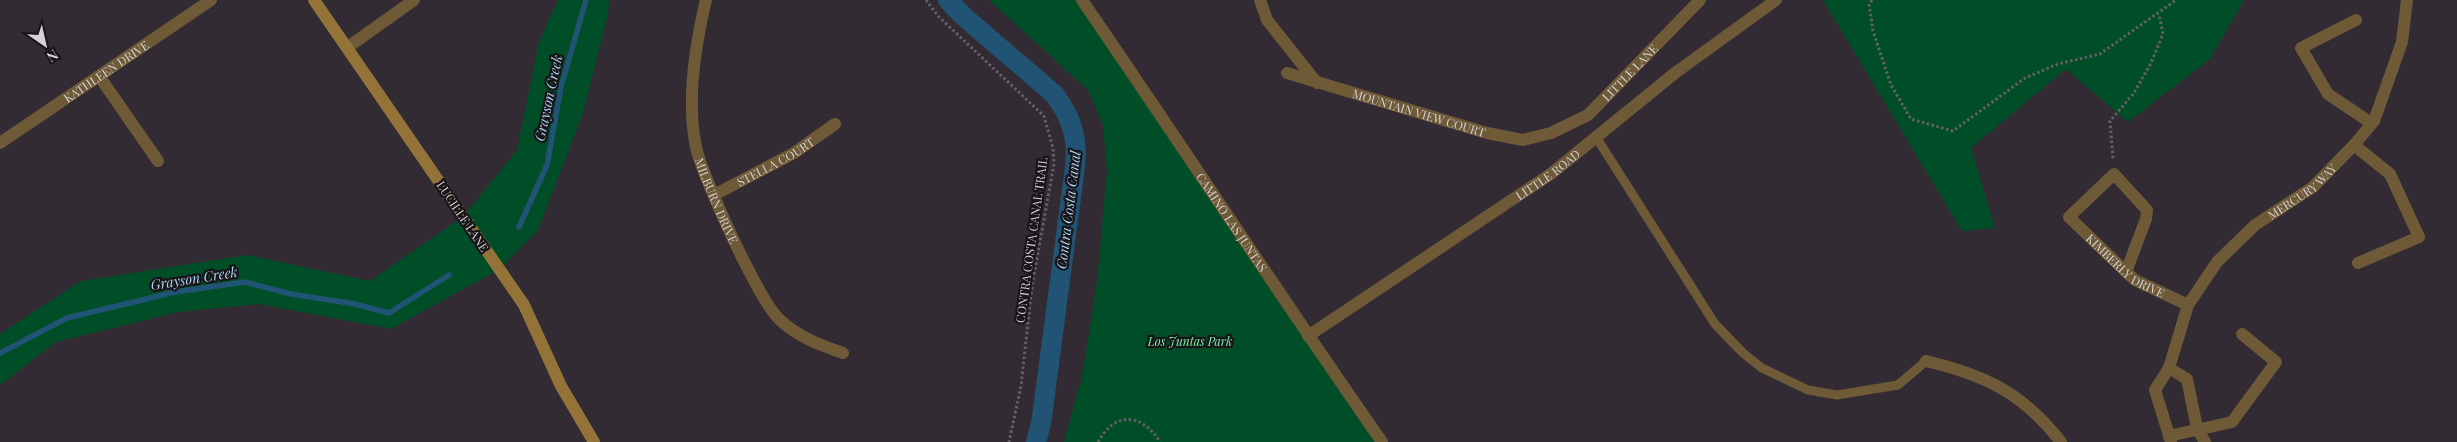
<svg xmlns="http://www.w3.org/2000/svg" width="2457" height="442" viewBox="0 0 2457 442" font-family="'Playfair Display',serif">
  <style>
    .green { fill: #004e28 }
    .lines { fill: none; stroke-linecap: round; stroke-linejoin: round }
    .stream { stroke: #215374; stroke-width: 5.5 }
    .canal { stroke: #215374; stroke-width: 20 }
    .path { stroke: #655f66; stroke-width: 3; stroke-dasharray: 2.5 2.5; stroke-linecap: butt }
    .lane { stroke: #6f5a37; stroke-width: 9 }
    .street { stroke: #6f5a37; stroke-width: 12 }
    .secondary { stroke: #937338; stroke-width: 12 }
    .labels { text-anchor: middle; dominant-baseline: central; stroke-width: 4.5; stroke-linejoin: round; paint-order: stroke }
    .street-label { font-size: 12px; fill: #d6d1d6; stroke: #181418 }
    .park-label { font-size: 12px; font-style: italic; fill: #77f6a8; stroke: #181418 }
    .water-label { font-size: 14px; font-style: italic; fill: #a9d4f3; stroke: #181418 }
  </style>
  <rect width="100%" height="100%" fill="#322b33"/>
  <!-- green -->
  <path class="green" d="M558 0H609L608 15 582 116 538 230 500 269 391 329 259 304 178 312 56 342 0 385V334L81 281 247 255 370 281 464 216 517 150 539 42Z
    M989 0H1082L1382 442H1064L1082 377 1097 282 1107 170 1103 125 1088 90Z
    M1823 0H2244L2210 59 2128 122 2066 69 1971 148 1995 228 1962 231Z"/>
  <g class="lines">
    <!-- stream -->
    <path class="stream" d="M519 227 547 165 561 87 586 0
      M0 353 67 318 175 292 245 282 291 294 355 304 389 313 449 275"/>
    <!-- canal -->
    <path class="canal" d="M948 0 963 16 1054 94C1072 118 1078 138 1075 167L1041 424 1036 442"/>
    <!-- path -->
    <path class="path" d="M926 0 938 16 1044 116 1053 148 1054 164 1032 286 1021 386 1009 442
      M1872 0 1869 4 1873 31 1891 85 1911 119 1953 131 2025 78 2058 64 2100 54 2176 0
      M2113 158 2110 121 2134 93 2151 63 2163 34 2159 14
      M1098 442C1115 411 1142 413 1160 442"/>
    <!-- lane -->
    <path class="lane" d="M1596 137 1715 324 1743 353 1762 368 1808 390 1837 395 1898 385 1926 361"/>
    <!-- street -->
    <g class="street">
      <path id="s1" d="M706 0C695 46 686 100 696 147 702 176 759 301 780 320 798 337 820 345 843 353"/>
      <path id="s2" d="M1082 0C1183 147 1280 296 1382 442"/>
      <path d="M1260 0 1267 20 1317 83"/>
      <path d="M2356 20 2301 48 2328 94 2371 123"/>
      <path d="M348 47 414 0"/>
      <path id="s3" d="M1287 73 1487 133 1523 140 1551 133 1588 115 1700 0"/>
      <path d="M99 76 158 161"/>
      <path id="s4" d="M0 143 211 0"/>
      <path d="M2354 145 2390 174 2419 237 2358 263"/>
      <path id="s5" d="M714 195 794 153 835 124"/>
      <path id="s6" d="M2126 272 2146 219 2147 210 2114 174 2069 217 2126 272 2135 280 2188 305"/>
      <path id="s7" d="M1308 336 1552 173 1675 73 1776 0"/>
      <path d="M1926 361C1985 375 2023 393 2061 442"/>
      <path d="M2169 368 2187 379 2197 428 2205 442"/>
      <path d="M2169 436 2232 422 2276 362 2242 334"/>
      <path id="s8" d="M2171 442 2155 390 2169 368 2188 305 2217 262 2255 225 2313 187 2354 145 2374 121 2402 42 2407 0"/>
    </g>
    <!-- secondary -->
    <path class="secondary" d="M314 0 524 305 561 386 594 442"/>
  </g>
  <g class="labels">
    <!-- street labels -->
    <g class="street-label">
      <text stroke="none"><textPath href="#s4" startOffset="128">KATHLEEN DRIVE</textPath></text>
      <text stroke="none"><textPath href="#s3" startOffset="375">LITTLE LANE</textPath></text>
      <text stroke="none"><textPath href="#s3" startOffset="138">MOUNTAIN VIEW COURT</textPath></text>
      <text stroke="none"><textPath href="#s5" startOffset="70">STELLA COURT</textPath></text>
      <text stroke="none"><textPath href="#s7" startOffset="289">LITTLE ROAD</textPath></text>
      <text stroke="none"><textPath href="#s8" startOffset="309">MERCURY WAY</textPath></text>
      <text stroke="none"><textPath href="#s1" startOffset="206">MILBURN DRIVE</textPath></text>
      <text transform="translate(463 216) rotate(56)">LUCILLE LANE</text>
      <text stroke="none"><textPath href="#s2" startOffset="268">CAMINO LAS JUNTAS</textPath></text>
      <text transform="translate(1031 240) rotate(-82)">CONTRA COSTA CANAL TRAIL</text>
      <text stroke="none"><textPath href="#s6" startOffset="252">KIMBERLY DRIVE</textPath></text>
    </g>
    <!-- park labels -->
    <g class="park-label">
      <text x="1190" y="341">Los Juntas Park</text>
    </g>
    <!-- water labels -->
    <g class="water-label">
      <text transform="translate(548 98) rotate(-78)">Grayson Creek</text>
      <text transform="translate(1068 210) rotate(-83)">Contra Costa Canal</text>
      <text transform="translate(194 278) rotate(-9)">Grayson Creek</text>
    </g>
  </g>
  <!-- north arrow -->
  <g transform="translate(45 45) rotate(146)" stroke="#181418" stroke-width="4" paint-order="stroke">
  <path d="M0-4L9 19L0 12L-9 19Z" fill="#d6d1d6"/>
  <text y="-8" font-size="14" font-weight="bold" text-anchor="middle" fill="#d6d1d6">N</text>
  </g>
</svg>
